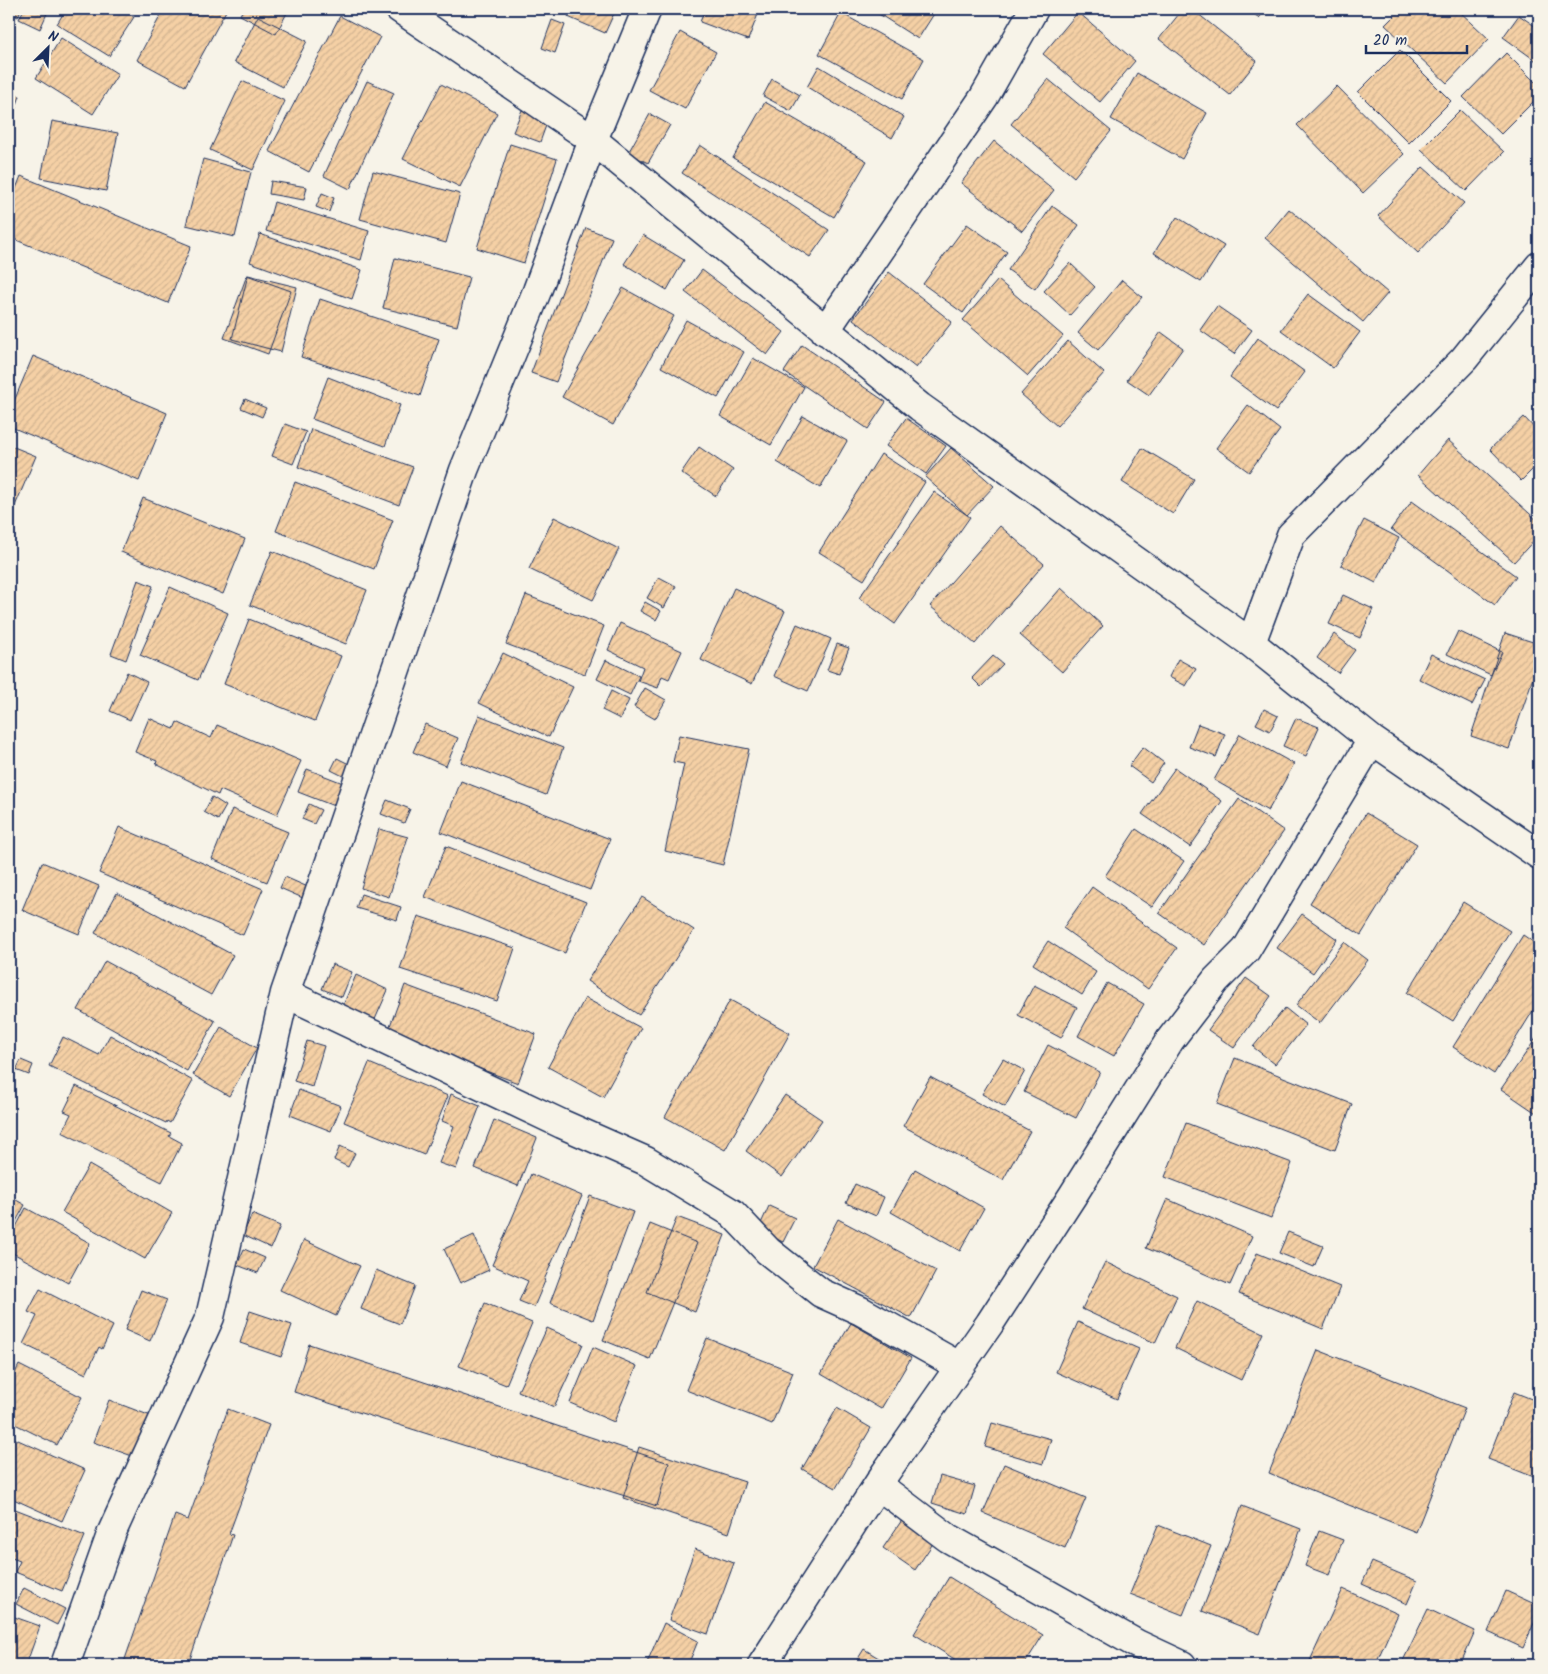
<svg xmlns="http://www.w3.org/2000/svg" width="1548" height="1674" viewBox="0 0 1548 1674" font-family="Kalam,sans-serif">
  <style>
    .building { fill: url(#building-hatch); stroke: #1b2f5e }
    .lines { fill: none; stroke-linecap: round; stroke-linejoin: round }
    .minor-casing { stroke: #1b2f5e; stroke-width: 31 }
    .minor { stroke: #f7f3e8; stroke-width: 28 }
  </style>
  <defs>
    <pattern id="building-hatch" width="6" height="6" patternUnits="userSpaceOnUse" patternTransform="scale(1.25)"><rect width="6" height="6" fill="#f5d0a5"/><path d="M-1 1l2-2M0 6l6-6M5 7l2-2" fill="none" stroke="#d1b390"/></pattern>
  </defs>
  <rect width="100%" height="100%" fill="#f7f3e8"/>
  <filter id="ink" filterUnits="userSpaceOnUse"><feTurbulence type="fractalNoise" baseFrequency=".02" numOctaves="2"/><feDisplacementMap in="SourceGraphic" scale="10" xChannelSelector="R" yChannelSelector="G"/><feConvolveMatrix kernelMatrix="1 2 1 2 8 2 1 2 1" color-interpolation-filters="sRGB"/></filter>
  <g filter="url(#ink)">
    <!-- building -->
    <path class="building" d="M9 9H21L18 17 9 13Z
      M24 9H49L40 29 19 19Z
      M66 9H121L134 17 109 56 57 24Z
      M164 9H227L185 86 137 60Z
      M243 9H289L276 34 240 15Z
      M572 9H616L605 33 568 17Z
      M705 9H760L748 40 700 22Z
      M871 9H937L918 39Z
      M1183 9H1192L1257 61 1230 95 1159 39Z
      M1248 9H1267L1259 18Z
      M1401 9H1457L1489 39 1447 83 1385 25Z
      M1078 12 1135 61 1100 102 1043 54Z
      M841 13 924 59 902 99 819 54Z
      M1519 15 1539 29V63L1503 37Z
      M258 16 307 41 283 87 234 62Z
      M340 16 380 37 309 172 269 151Z
      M552 20 565 25 555 53 542 48Z
      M680 32 716 52 685 109 649 90Z
      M61 38 118 74 93 114 36 78Z
      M1400 50 1451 101 1409 143 1358 92Z
      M1506 53 1539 86V96L1501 134 1463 97Z
      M819 66 904 117 892 138 807 87Z
      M1137 73 1207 113 1182 159 1111 119Z
      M772 79 800 95 791 111 763 96Z
      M1048 79 1111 131 1074 177 1011 124Z
      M242 81 285 101 253 170 210 150Z
      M367 81 394 93 350 189 324 176Z
      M441 84 497 113 460 187 403 159Z
      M1337 86 1404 154 1363 193 1297 125Z
      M9 92 20 96 12 118 9 117Z
      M765 102 867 161 834 217 733 158Z
      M522 110 548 120 540 142 513 132Z
      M1460 110 1504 152 1466 191 1421 149Z
      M650 114 670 125 648 163 628 153Z
      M52 121 118 133 106 191 41 178Z
      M994 141 1054 190 1022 231 961 183Z
      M510 144 557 159 524 263 477 248Z
      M700 145 829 230 810 257 682 173Z
      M203 159 251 172 235 237 186 225Z
      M1423 167 1464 203 1418 253 1378 216Z
      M373 171 460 194 446 243 360 219Z
      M21 176 191 246 168 303 9 237V206Z
      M271 181 307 187 304 200 269 194Z
      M322 193 334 198 329 212 316 207Z
      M274 202 369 231 361 260 266 231Z
      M1052 206 1079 225 1035 289 1008 270Z
      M1289 209 1388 293 1363 322 1265 238Z
      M1177 217 1224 246 1201 282 1154 253Z
      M967 224 1007 252 963 313 923 284Z
      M586 228 612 238 556 382 531 373Z
      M260 234 362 270 352 299 250 262Z
      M643 235 684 260 667 290 624 264Z
      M395 258 469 277 457 326 383 308Z
      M1070 263 1095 287 1070 315 1044 291Z
      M702 270 784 332 767 355 685 292Z
      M889 272 952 322 916 368 853 319Z
      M247 275 291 291 268 354 224 338Z
      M248 275 297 287 281 352 232 339Z
      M998 280 1063 336 1028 376 963 320Z
      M1122 280 1142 297 1098 350 1078 333Z
      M623 288 674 316 613 425 562 397Z
      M1308 294 1360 332 1333 368 1281 330Z
      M320 299 439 339 420 396 301 357Z
      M1217 306 1252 330 1234 354 1200 330Z
      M686 320 744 352 718 398 661 367Z
      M1161 332 1183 348 1149 395 1127 380Z
      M1258 338 1305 372 1276 411 1230 377Z
      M1068 341 1104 373 1057 426 1021 394Z
      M802 345 886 402 868 429 784 372Z
      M33 356 167 413 139 481 9 426V413Z
      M753 358 804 387 771 445 720 416Z
      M328 377 400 405 385 446 312 419Z
      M1539 385V400L1533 397Z
      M245 399 266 408 262 417 241 408Z
      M1248 405 1280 430 1249 472 1216 448Z
      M803 416 847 441 820 488 777 462Z
      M1524 417 1539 433V463L1521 481 1490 449Z
      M906 418 946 446 926 474 886 446Z
      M285 424 306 432 293 464 272 456Z
      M311 429 413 467 399 505 298 467Z
      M1448 440 1539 522V535L1514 562 1418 475Z
      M9 445 36 456 10 518 9 517Z
      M699 447 733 470 716 496 681 473Z
      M951 448 994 486 967 515 925 477Z
      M1142 448 1194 479 1173 514 1122 482Z
      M881 454 925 482 864 580 819 552Z
      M295 482 393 520 374 569 276 531Z
      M934 492 970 517 895 624 859 598Z
      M143 498 245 539 223 594 121 552Z
      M1412 501 1516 576 1495 605 1391 529Z
      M554 517 619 549 593 600 529 569Z
      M1364 520 1399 538 1376 583 1341 565Z
      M1000 526 1044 564 975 644 930 606Z
      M272 551 367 590 346 644 250 605Z
      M659 577 676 586 664 608 647 598Z
      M138 580 153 586 126 660 111 654Z
      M170 587 228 613 198 680 140 655Z
      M734 588 785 611 752 684 701 660Z
      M1061 588 1103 626 1062 672 1020 635Z
      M526 595 604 626 585 674 506 644Z
      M1343 595 1373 609 1360 638 1329 624Z
      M645 602 661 611 656 620 640 611Z
      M249 619 341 656 315 721 224 684Z
      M620 623 682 651 669 679 662 676 658 688 638 681 643 667 608 650Z
      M797 624 831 639 808 691 774 676Z
      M1458 631 1502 652 1491 675 1447 654Z
      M1505 633 1539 644V660L1509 749 1471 736Z
      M1334 634 1355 650 1338 673 1317 658Z
      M837 644 849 648 839 674 827 670Z
      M503 653 573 687 549 737 479 703Z
      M1431 654 1485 680 1472 705 1419 679Z
      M993 656 1003 664 981 687 972 678Z
      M1178 659 1196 669 1186 686 1169 677Z
      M606 660 639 676 630 695 597 679Z
      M127 672 147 682 130 720 110 711Z
      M645 688 666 700 655 719 634 707Z
      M611 691 629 700 620 719 602 710Z
      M1264 709 1278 716 1270 731 1256 724Z
      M479 715 563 748 546 795 461 762Z
      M149 718 174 729 177 722 211 738 217 725 301 761 277 815 220 790 218 795 156 764 157 761 135 752Z
      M1296 718 1319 727 1306 756 1283 746Z
      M425 724 458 738 446 766 413 752Z
      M1198 724 1225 734 1216 757 1189 747Z
      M1240 734 1294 764 1268 811 1214 780Z
      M679 735 749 749 723 865 665 851 684 764 673 762Z
      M1143 747 1164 763 1151 782 1129 766Z
      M337 758 353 766 347 778 331 770Z
      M1175 768 1222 801 1190 847 1142 814Z
      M307 769 343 783 334 806 298 792Z
      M461 781 610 839 590 890 441 832Z
      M212 797 226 806 218 820 204 812Z
      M1239 799 1284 831 1204 945 1159 913Z
      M387 800 410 809 404 823 381 814Z
      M309 804 321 810 314 824 302 819Z
      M232 809 288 832 267 882 212 859Z
      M1366 813 1417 844 1361 935 1310 903Z
      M119 827 263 889 243 935 99 873Z
      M379 829 408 837 389 897 361 888Z
      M1136 829 1184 861 1152 907 1105 876Z
      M446 846 586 902 565 953 425 897Z
      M42 862 99 886 79 934 22 910Z
      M285 877 310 888 305 899 280 888Z
      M1092 887 1177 948 1148 989 1063 928Z
      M117 893 233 955 211 995 95 933Z
      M361 894 401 907 397 920 356 908Z
      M642 897 694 930 639 1015 587 981Z
      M1463 902 1510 931 1453 1021 1407 993Z
      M1302 914 1337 939 1313 973 1277 948Z
      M418 916 515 948 497 1001 400 969Z
      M1523 935 1539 946V1001L1494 1074 1453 1047Z
      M1048 941 1096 972 1082 995 1033 964Z
      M1344 942 1368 960 1320 1023 1296 1005Z
      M105 961 215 1021 187 1071 78 1010Z
      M332 964 352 972 342 997 322 989Z
      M356 975 388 990 373 1024 341 1010Z
      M1246 978 1271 996 1234 1048 1208 1030Z
      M1107 983 1144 1004 1114 1056 1078 1036Z
      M405 985 536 1034 518 1083 387 1034Z
      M1034 985 1077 1007 1061 1038 1018 1015Z
      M585 998 641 1028 603 1097 548 1067Z
      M730 1000 790 1033 725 1150 665 1117Z
      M1285 1008 1306 1025 1275 1064 1253 1047Z
      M221 1027 257 1048 229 1096 193 1075Z
      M1539 1034V1115L1501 1089Z
      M110 1035 193 1081 170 1123 167 1121 166 1123 49 1066 63 1037 99 1055Z
      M307 1041 324 1046 312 1087 294 1081Z
      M1048 1045 1100 1072 1076 1118 1024 1092Z
      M1235 1058 1352 1104 1335 1150 1217 1104Z
      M1003 1059 1025 1071 1005 1107 982 1094Z
      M21 1060 33 1065 29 1075 16 1070Z
      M369 1063 448 1096 424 1155 344 1122Z
      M930 1077 1030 1131 1003 1180 903 1126Z
      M76 1086 171 1133 169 1136 182 1143 162 1182 62 1132 71 1114 64 1111Z
      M299 1090 341 1106 331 1131 290 1115Z
      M451 1094 480 1106 456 1169 439 1163 454 1126 442 1121Z
      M785 1095 822 1120 782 1177 746 1151Z
      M494 1120 537 1138 518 1186 475 1168Z
      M1186 1123 1292 1163 1271 1218 1165 1177Z
      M340 1146 355 1153 348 1167 334 1160Z
      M89 1165 172 1213 145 1259 62 1212Z
      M915 1169 984 1208 960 1251 891 1212Z
      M531 1174 582 1196 544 1280 545 1281 534 1307 519 1301 528 1281 492 1265Z
      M855 1184 884 1197 876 1216 846 1203Z
      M9 1196 25 1205 9 1234Z
      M590 1196 633 1212 593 1320 550 1303Z
      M1167 1199 1252 1236 1230 1285 1146 1248Z
      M769 1206 795 1218 783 1242 758 1230Z
      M26 1208 90 1243 68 1283 9 1251V1240Z
      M252 1214 280 1226 271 1248 243 1235Z
      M677 1217 725 1235 695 1312 647 1292Z
      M838 1219 936 1271 911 1318 813 1266Z
      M650 1224 697 1243 650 1359 603 1340Z
      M1288 1232 1323 1246 1314 1267 1279 1253Z
      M474 1235 489 1270 460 1283 444 1249Z
      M304 1240 360 1266 336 1316 280 1290Z
      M244 1249 265 1258 258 1273 237 1265Z
      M1257 1253 1340 1287 1323 1329 1239 1294Z
      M1105 1262 1177 1296 1155 1343 1082 1309Z
      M376 1270 415 1286 400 1324 361 1309Z
      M40 1289 113 1326 102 1349 99 1347 86 1374 23 1344 37 1316 28 1312Z
      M141 1290 167 1300 150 1341 125 1330Z
      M1197 1301 1263 1333 1241 1380 1175 1348Z
      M485 1303 532 1323 506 1385 459 1366Z
      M250 1311 292 1325 281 1357 240 1343Z
      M1078 1322 1139 1349 1117 1399 1056 1372Z
      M851 1323 911 1358 881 1409 821 1374Z
      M547 1328 583 1344 554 1407 518 1391Z
      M707 1338 793 1372 772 1424 686 1390Z
      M309 1344 669 1463 657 1506 294 1392Z
      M593 1347 637 1366 614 1422 570 1403Z
      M1318 1350 1465 1408 1416 1532 1269 1473Z
      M19 1365 82 1397 57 1445 9 1421V1385Z
      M1514 1392 1539 1402V1479L1488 1459Z
      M109 1400 151 1416 135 1457 93 1442Z
      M837 1408 871 1428 836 1488 802 1469Z
      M228 1409 269 1425 229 1534 233 1535 188 1665H123L175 1515 188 1520Z
      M992 1423 1051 1439 1043 1464 985 1447Z
      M9 1436 85 1470 62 1521 9 1497Z
      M639 1447 745 1482 729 1533 623 1498Z
      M1004 1464 1086 1498 1065 1548 983 1513Z
      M940 1476 975 1486 967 1514 932 1503Z
      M1242 1506 1301 1529 1260 1634 1202 1611Z
      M10 1507 85 1536 62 1591 15 1572 20 1561 9 1557Z
      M902 1520 934 1542 915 1570 883 1548Z
      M1158 1525 1211 1546 1183 1615 1130 1594Z
      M1319 1531 1343 1540 1329 1575 1305 1566Z
      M695 1549 734 1563 708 1634 669 1620Z
      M1372 1562 1417 1581 1407 1604 1362 1584Z
      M949 1577 1043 1635 1024 1665H964L914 1634Z
      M24 1588 65 1609 57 1625 16 1604Z
      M1343 1589 1398 1614 1375 1665H1308Z
      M1506 1591 1539 1606V1612L1523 1648 1488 1632Z
      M1428 1609 1475 1631 1460 1665H1401Z
      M9 1615 40 1626 26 1665H9Z
      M664 1623 698 1641 688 1665H646Z
      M864 1649 890 1665H854Z"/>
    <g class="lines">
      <defs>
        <path id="minor" d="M400 9 593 140 920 407 1251 643 1372 740 1539 855
          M825 331 984 97 1034 9
          M1251 643 1291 535 1464 359 1539 266
          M285 993 562 1124 646 1161 732 1213 768 1251 821 1293 861 1311 959 1366
          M878 1485 948 1538 1137 1644 1182 1665
          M65 1665 112 1532 210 1317 285 993 464 470 537 291 593 140 647 9
          M762 1665 886 1472 990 1323 1073 1195 1170 1040 1216 980 1246 950 1372 740"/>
      </defs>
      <!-- minor casing -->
      <use href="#minor" class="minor-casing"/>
      <!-- minor -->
      <use href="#minor" class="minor"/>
    </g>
  </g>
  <!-- margin -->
  <rect width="1548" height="1674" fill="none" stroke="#f7f3e8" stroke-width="30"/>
  <rect x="15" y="15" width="1518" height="1644" fill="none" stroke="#1b2f5e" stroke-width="2" filter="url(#ink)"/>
  <!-- north arrow -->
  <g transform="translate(48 48) rotate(24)" stroke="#f7f3e8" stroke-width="4" paint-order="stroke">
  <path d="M0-4L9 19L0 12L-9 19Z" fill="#1b2f5e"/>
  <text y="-8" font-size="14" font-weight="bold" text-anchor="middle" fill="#1b2f5e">N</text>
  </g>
  <!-- scale -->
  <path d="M1366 45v8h101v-8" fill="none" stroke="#1b2f5e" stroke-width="2.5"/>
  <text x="1373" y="45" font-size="15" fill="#1b2f5e" stroke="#f7f3e8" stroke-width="4" paint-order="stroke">20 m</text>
</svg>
